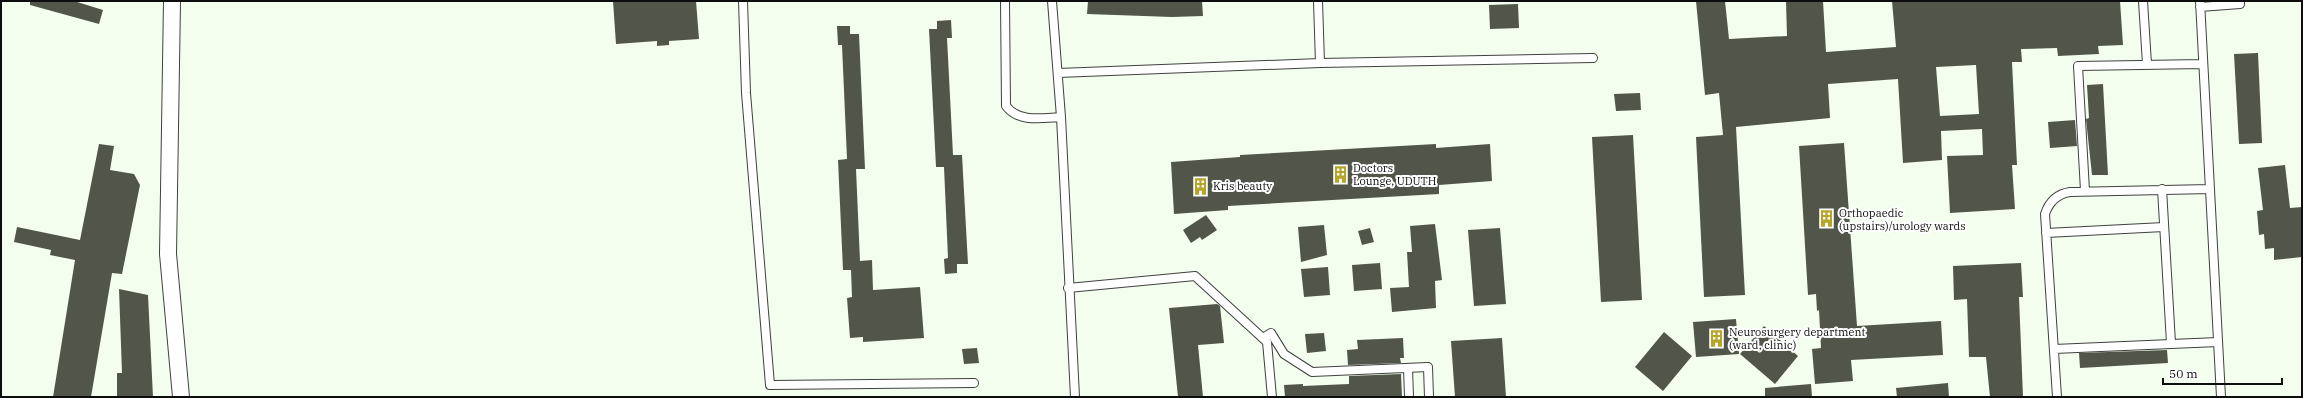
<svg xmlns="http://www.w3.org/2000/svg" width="2303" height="398" viewBox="0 0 2303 398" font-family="'IBM Plex Serif',serif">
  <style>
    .building { fill: #52554a; fill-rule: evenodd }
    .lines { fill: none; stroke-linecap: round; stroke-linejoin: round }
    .service-casing { stroke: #404040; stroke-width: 10 }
    .minor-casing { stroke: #404040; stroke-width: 18 }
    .service { stroke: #fff; stroke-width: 8 }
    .minor { stroke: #fff; stroke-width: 16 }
    .labels { text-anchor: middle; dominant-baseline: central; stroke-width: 4; stroke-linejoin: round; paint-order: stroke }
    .poi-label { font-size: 11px; fill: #0d0d0d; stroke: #fff; text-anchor: start }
  </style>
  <rect width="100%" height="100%" fill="#f3feee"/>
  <!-- building -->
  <path class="building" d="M30 1H74L103 10 99 24 30 5Z
    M613 1H696L699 39 669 41V45L657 46V41L616 44Z
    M1088 1H1202L1203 16 1172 17 1087 14Z
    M1696 1H1725L1729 39 1787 36 1786 1H1823L1826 52 1896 47 1892 1H2120L2123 45 2098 46 2099 54 2058 56 2057 48 2021 49 2022 62H2012L2017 165H2012L2015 209 1950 213 1947 156 1983 155 1982 129 1941 131 1942 160 1903 163 1898 79 1828 84 1830 118 1736 127 1745 295 1704 297 1696 137 1723 135 1719 93 1705 95ZM1976 65 1979 114 1940 116 1936 67Z
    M1518 4 1519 28 1490 29 1489 5Z
    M951 20 952 38H947L953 155H962L968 264H957V273L945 274 944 259 948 258 944 167H936L929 29H937V21Z
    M837 26H850V34H859L865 169H856L860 261 872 260 873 290 920 287 924 338 863 342V337L850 338 847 298 852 297 851 270H843L838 160 847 159 842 45H838Z
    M2258 53 2262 143 2239 144 2234 54Z
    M2103 84 2108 175H2092L2086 119 2089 118 2087 85Z
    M1640 93 1641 110 1616 111 1614 94Z
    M2075 120 2077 146 2050 148 2048 122Z
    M1633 135 1642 300 1601 302 1592 137Z
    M1844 143 1857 326 1941 321 1943 355 1851 360 1853 381 1815 384 1812 349 1821 348 1819 310 1817 311 1816 294 1808 295 1799 146Z
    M99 144 114 146 110 170 134 174 140 185 122 274 112 273 91 397H53L75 260 50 255 51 250 14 242 17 227 80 240Z
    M1436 144V148L1490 144 1492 181 1439 185V194L1228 206V210L1174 214 1171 162 1240 157V155Z
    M2285 165 2290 208 2302 207V257L2274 260V248L2265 249 2264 234 2259 235 2257 211 2263 210 2258 168Z
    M1206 215 1217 230 1202 240 1200 237 1191 243 1183 230Z
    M1435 224 1442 280 1435 281 1436 308 1392 312 1390 288 1409 287 1407 252H1412L1410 226Z
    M1324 225 1327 255 1301 262 1298 227Z
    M1370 228 1374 242 1362 245 1358 231Z
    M1500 228 1506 304 1474 306 1468 230Z
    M1380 263 1382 289 1354 291 1352 265Z
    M2021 263 2023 297H2019L2023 397H1990L1986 357H1969L1967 299 1954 300 1953 266Z
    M1328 267 1330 295 1304 297 1301 269Z
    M119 289 148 295 153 397H117V373H122Z
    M1217 304 1220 306 1224 343 1198 345 1203 397H1178L1169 308Z
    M1736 319 1739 354 1696 357 1693 322Z
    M1764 326 1798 356 1775 384 1740 354Z
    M1664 332 1692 356 1663 391 1635 367Z
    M1324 333 1326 351 1307 353 1305 334Z
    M1403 338 1404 358H1400L1401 363 1348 365 1347 350 1358 349 1357 340Z
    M1502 338 1506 397H1455L1451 341Z
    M977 348 979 363 964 364 962 349Z
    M2167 350 2168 363 2080 368 2079 353Z
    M1401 374 1402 397H1285L1284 385 1303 384V386L1349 384V376Z
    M1948 383 1949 397H1897L1896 388Z
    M1811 384 1812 397H1765V388Z"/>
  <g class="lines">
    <defs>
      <path id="service" d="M743 1 746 93 770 385 974 383
        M1005 1 1006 106C1019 123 1042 118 1061 117
        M1052 1 1061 117 1075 397
        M1318 1 1320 63
        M2143 1 2147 64
        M2200 1 2221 397
        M2200 7 2240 4V1
        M1058 73 1320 63 1593 58
        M2162 189 2171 343
        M2085 191 2078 66 2203 64
        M2046 233 2164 227
        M1068 288 1195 276 1267 342 1272 397
        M1263 338 1271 333 1284 354 1312 372 1428 367 1429 397
        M2054 349 2218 342
        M1408 368 1409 397
        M2057 397 2045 214C2049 202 2057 194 2070 192L2210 189"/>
      <path id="minor" d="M172 1 168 254 181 397"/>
    </defs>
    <!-- service casing -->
    <use href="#service" class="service-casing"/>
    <!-- minor casing -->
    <use href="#minor" class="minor-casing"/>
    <!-- service -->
    <use href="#service" class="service"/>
    <!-- minor -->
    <use href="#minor" class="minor"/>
  </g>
  <!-- icons -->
  <defs>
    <symbol id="building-bare" viewBox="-9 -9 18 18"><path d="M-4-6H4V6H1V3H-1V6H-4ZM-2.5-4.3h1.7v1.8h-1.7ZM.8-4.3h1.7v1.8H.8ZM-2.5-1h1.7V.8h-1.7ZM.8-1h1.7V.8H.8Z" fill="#b7a42b" stroke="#fff" stroke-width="2.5" paint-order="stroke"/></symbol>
  </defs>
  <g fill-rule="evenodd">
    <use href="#building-bare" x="1328" y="162" width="25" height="25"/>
    <use href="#building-bare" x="1188" y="174" width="25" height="25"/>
    <use href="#building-bare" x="1814" y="206" width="25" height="25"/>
    <use href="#building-bare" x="1704" y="326" width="25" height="25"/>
  </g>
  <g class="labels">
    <!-- poi labels -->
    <g class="poi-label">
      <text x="1353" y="168">Doctors<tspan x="1353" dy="13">Lounge, UDUTH</tspan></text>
      <text x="1213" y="186">Kris beauty</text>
      <text x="1839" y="213">Orthopaedic<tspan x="1839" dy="13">(upstairs)/urology wards</tspan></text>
      <text x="1729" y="332">Neurosurgery department<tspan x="1729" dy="13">(ward, clinic)</tspan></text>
    </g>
  </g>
  <!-- border -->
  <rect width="2303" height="398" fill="none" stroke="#0d0d0d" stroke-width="4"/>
  <!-- scale -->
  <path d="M2163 378v6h119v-6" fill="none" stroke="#0d0d0d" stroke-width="2"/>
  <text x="2169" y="378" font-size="12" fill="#0d0d0d" stroke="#ffffff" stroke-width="3" paint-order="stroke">50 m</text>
</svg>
